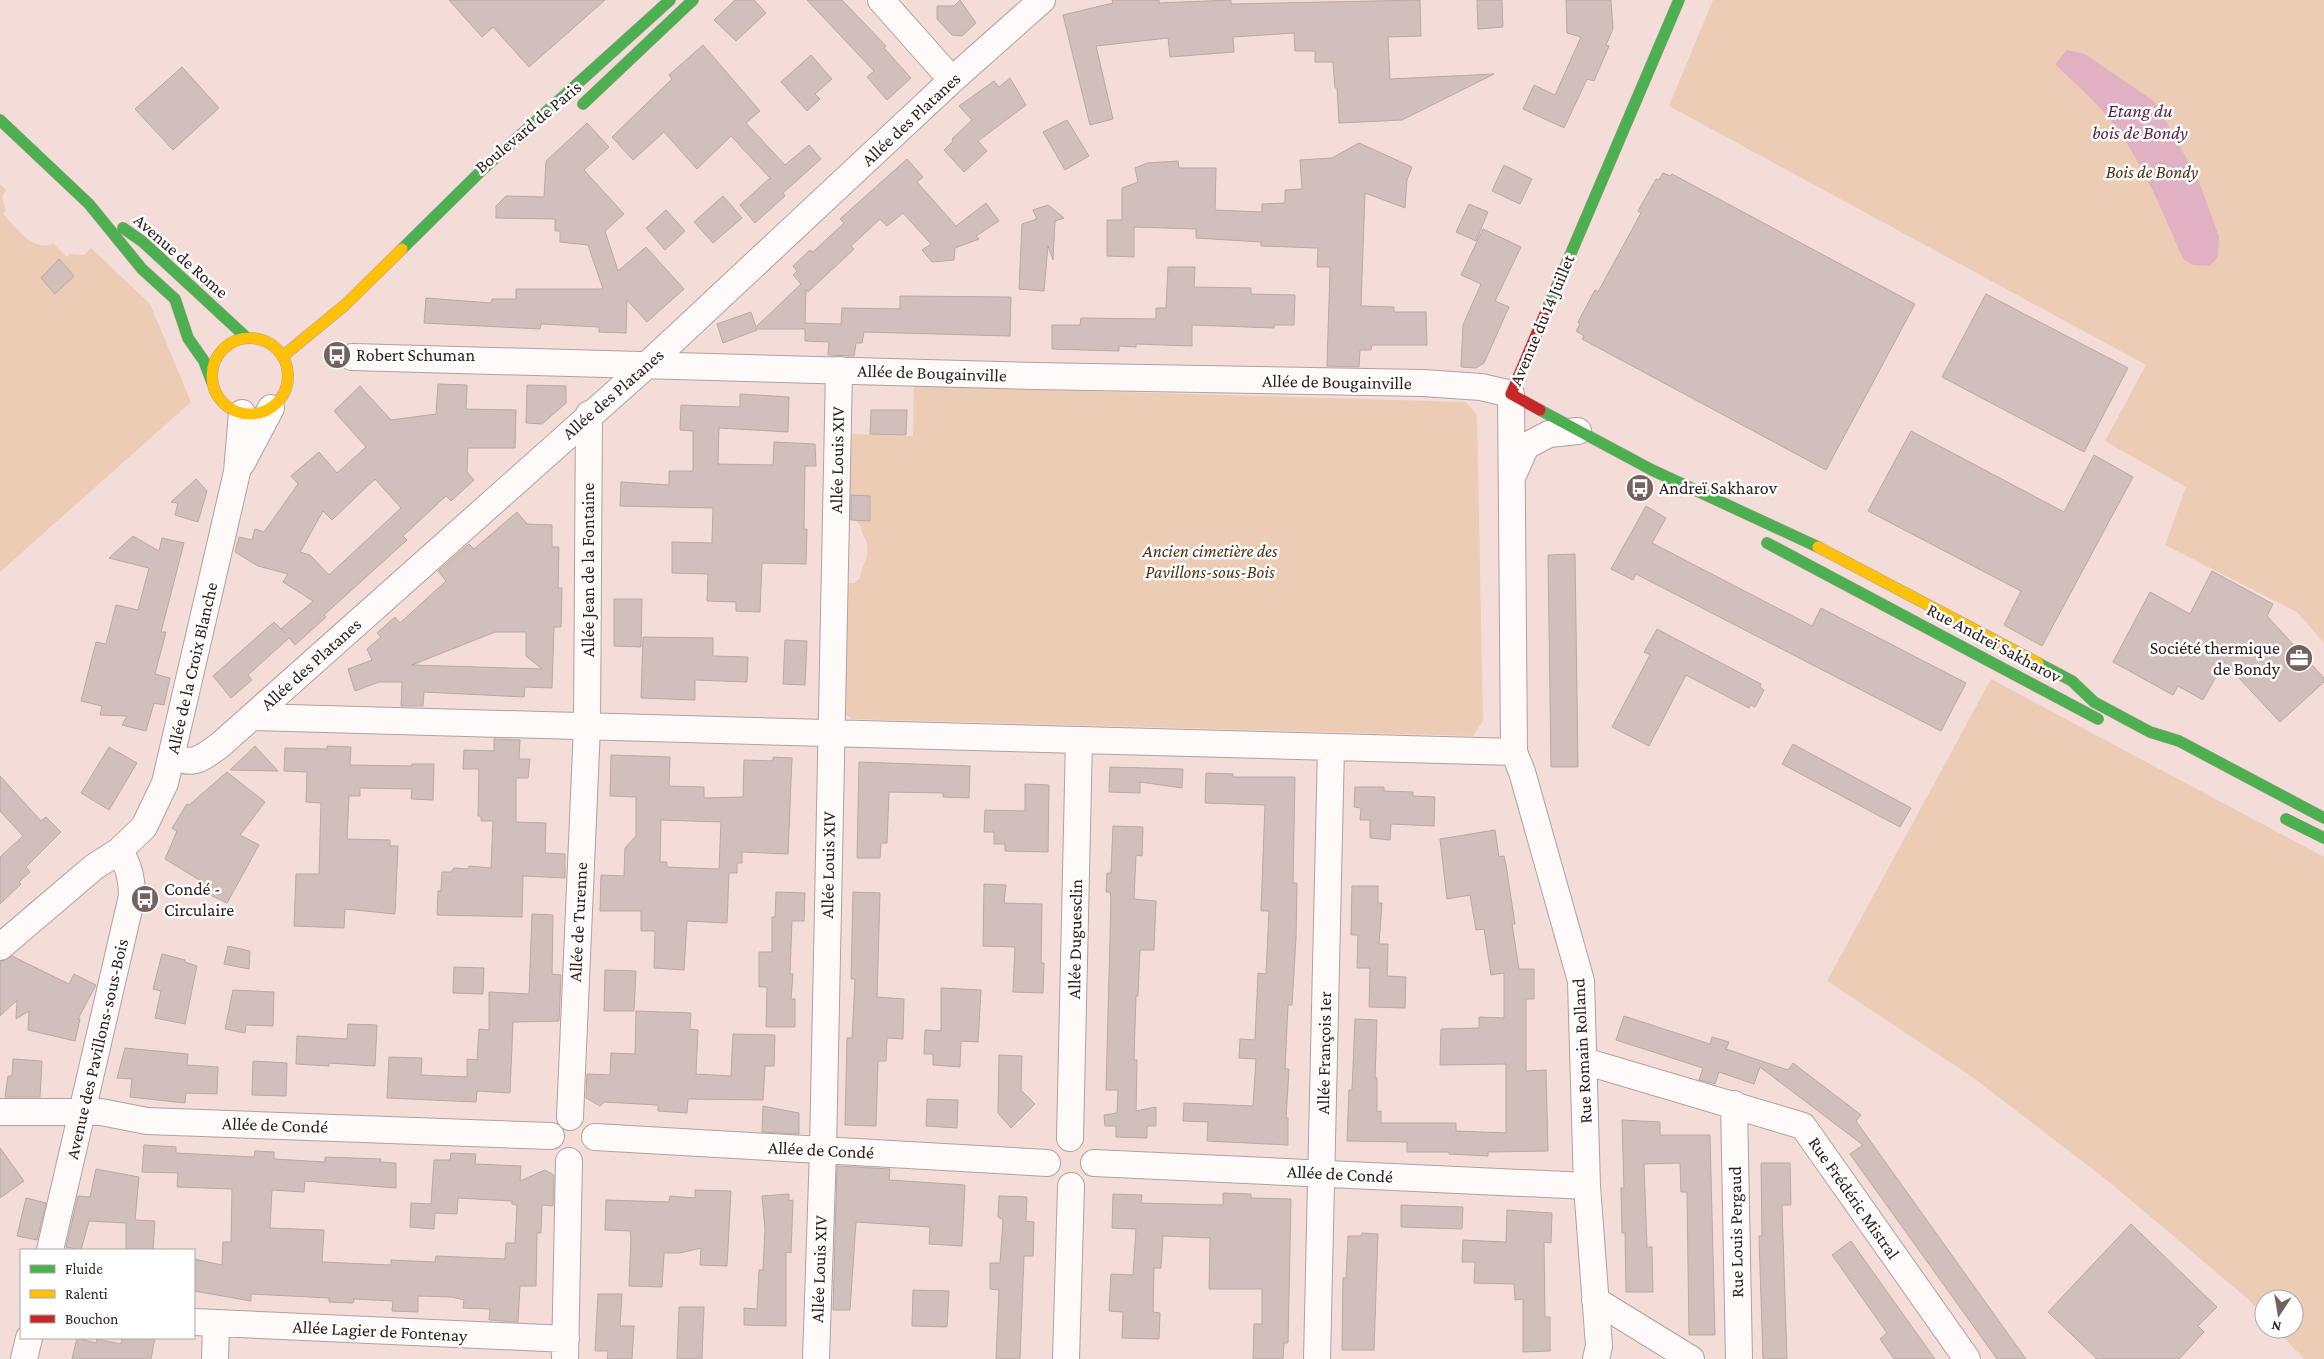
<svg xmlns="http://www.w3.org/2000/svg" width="2324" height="1359" viewBox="0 0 2324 1359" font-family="'Crimson Pro',serif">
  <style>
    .green { fill: #edccb6 }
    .water { fill: #e0b1c2 }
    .building { fill: #d1bfbb; stroke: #baa8a4; fill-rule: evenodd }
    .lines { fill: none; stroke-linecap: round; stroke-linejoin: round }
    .street-casing { stroke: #b2a09e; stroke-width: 28 }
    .fast-casing { stroke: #b2a09e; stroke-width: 12 }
    .slow-casing { stroke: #b2a09e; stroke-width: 12 }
    .jam-casing { stroke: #b2a09e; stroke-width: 12 }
    .street { stroke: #fdfaf9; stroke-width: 26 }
    .fast { stroke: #4caf50; stroke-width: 11 }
    .slow { stroke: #ffc107; stroke-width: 11 }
    .jam { stroke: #c62828; stroke-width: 11 }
    .labels { text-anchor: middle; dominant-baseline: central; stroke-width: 5; stroke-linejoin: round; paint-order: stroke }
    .street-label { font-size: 18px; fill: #2f201e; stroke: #fff }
    .park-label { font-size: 18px; font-style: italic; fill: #4f3112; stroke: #fff }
    .poi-label { font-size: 18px; fill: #2f201e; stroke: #fff; text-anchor: start }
    .water-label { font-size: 19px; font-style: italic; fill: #5e1c3f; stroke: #fff }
  </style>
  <rect width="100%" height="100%" fill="#f4dcd9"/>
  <!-- green -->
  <path class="green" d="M1713 0H2324V643L2297 612 2165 545 2186 487 2105 441 2146 365 1669 106Z
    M0 184 6 190 2 198 6 211 3 214C15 226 34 254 53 243L67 257 70 254 84 255 91 248 150 304 191 402 0 572Z
    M914 386 1466 402 1477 415 1483 721 1473 736 851 719 844 712 848 583H854L860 578C861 566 870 558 867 544 866 537 861 535 861 526L855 520H848L852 434 913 436Z
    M1991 679 2324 857V1359H2304L2276 1329H2294V1299H2264V1316L2248 1299 2108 1181 1971 1076 1827 981Z"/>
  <!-- water -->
  <path class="water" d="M2067 50 2085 54 2155 102 2198 179 2219 237 2218 257 2210 266 2193 265 2183 259C2164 215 2146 170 2118 130 2101 105 2076 85 2055 64Z"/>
  <!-- building -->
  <path class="building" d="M449 0H605L529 67 493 27 482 37Z
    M735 0H754L766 13 736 41 714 20Z
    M807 0H842L886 46 884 48 911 78 887 100 867 77 874 71Z
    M960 0 976 23 962 36 952 35 937 19V6H954Z
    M1112 0H1159V3L1231 0V4L1420 0 1421 36 1388 37 1390 79 1494 74 1402 120 1339 123 1337 88H1335L1333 62H1315V51H1295L1294 33 1233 37 1234 52 1170 57 1168 38 1096 46 1113 119 1090 125 1063 15 1113 3Z
    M1477 0H1502L1503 27 1478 29Z
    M1566 0H1611L1613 29 1606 45 1609 46 1594 81 1587 79 1564 128 1523 109 1534 85 1555 95 1581 37 1567 33Z
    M703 45 760 111 746 123 785 165 809 145 821 159 783 193 785 196 755 223 740 205 770 178 731 136 697 169 664 132 633 160 612 137 672 79 669 75Z
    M811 55 832 79 815 94 820 99 807 111 781 82Z
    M182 67 219 108 173 150 135 109Z
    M1010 78 1026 105 978 141 987 151 964 172 944 150 953 141 952 139 972 120 959 106 994 81 999 87Z
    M1067 120 1089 156 1065 170 1043 132Z
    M587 123 609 147 584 170 624 214 605 231 618 271 646 247 684 289 647 322 627 300 626 333 599 332V327L541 324 540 329 424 323 426 298 491 303 492 299H516V289H603L588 245 560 242V231H555V219L496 218V206L506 196 544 197 546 161Z
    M1359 143 1412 167 1407 180 1405 208 1365 193 1361 306 1394 307V312H1426L1427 345H1372L1371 350H1360L1359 367 1327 366 1330 267H1317L1318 248 1261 246V242L1196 238V229L1134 227V257L1107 256V220H1122V188L1138 182 1135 168 1147 163 1178 161 1179 168H1216L1215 210 1262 212V204L1285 203V190L1302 189 1300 160 1332 158Z
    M907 159 923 177 917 182 956 226 986 203 999 221 976 236 979 239 955 248 954 260 932 262 922 250 931 244 903 213 887 226 880 219 851 246 854 249 808 292 806 289 805 323 841 324 842 308 900 309V296L1011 297 1010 336 864 332 862 343H856L854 356 828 355 829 342 805 341V329H756L757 330 723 343 717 324 751 312 756 327 801 284 793 275 797 271 793 266 810 250 813 252 844 223 840 219Z
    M1504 165 1532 179 1520 204 1492 191Z
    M1663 173 1671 176 1672 174 1915 304 1826 470 1582 339 1584 336 1576 331 1580 324 1578 322 1595 290 1598 292 1641 213 1638 211 1656 179 1659 180Z
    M723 196 742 218 713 243 694 222Z
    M1469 204 1488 212 1476 241 1456 232Z
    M1048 205 1064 218 1055 221 1053 260 1048 246 1044 291 1019 289 1022 224 1037 219 1033 210Z
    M666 210 685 231 665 250 646 228Z
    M1483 229 1521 247 1495 301 1509 307 1484 363 1476 368 1461 367 1463 325 1481 284 1461 275Z
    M59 259 74 276 55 294 41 278Z
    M1168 267H1195L1194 287 1251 288V294L1295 295 1294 325H1274V328L1192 325V346L1136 344V347L1119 346V351L1052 349V325H1080L1081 318 1156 319V308H1166Z
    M1986 294 2128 368 2084 452 1942 377Z
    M438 384 467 385 466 409 516 410 515 448H468L467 472 474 480 451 501 446 496 403 536 407 540 324 615 326 617 295 645 289 638 248 675 252 680 231 698 213 676 274 622 285 633 281 629 313 601 283 582 288 574 258 566 235 552 239 537 252 540 255 529 264 532 298 484 291 476 319 452 337 473 366 447 334 411 360 386 391 420 436 414ZM375 479 401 508 329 575 310 555 300 552 323 511 332 520Z
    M527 385 566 386V403L542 424 526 423Z
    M740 394 789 397 788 432 719 428 718 464 773 465 774 442 815 444 816 466H805L804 529H807L806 564 762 563 760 612 736 611V602L707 601 708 574 672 573V542L712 543 713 508 620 506 621 482 669 485V471H693V431L680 430 681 405 740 407Z
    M871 410H907L906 435 870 434Z
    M1911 431 2064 512 2094 455 2133 477 2042 646 2004 625 2021 591 1868 511Z
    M196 479 207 491 198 522 175 515 178 503 171 502Z
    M851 495 870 496V521L851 520Z
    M1646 506 1666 518 1652 543 1812 626 1821 608 1966 683 1941 731 1636 574 1633 580 1611 569Z
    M517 512 527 524 552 525V547H559L558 588H562L561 627H554L552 688 525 687 524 697 424 692 423 706H401L402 682H379L355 691 348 669 372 660 367 649 381 637 377 633 395 617 400 623 446 581 438 571 469 544 474 549ZM495 632H526V656L542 669 412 665Z
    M133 536 159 551 162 538 184 543 161 632H166L155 674 170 678 164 705 154 703 146 731 122 725 127 716 100 715 102 706 81 701 96 642 106 644 116 605 138 610 149 568 109 558Z
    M1575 554 1578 767H1551L1548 555Z
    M2212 571 2273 604 2267 616 2324 678V682L2280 722 2224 662 2203 700 2178 686 2173 695 2113 662 2150 592 2190 614Z
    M614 599H642L641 647 614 646Z
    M1657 629 1761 684 1760 687 1764 690 1755 707 1750 705 1749 708 1686 675 1649 746 1612 727 1650 655 1644 652Z
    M643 637 713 638V656L748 657 747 682 695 680V700L641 698Z
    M785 640 807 641 805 685 783 684Z
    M494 739 520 740 519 759H530L528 778H516V822L546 823 545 853 565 854V878L523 876 522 917 437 915 438 891H441L442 872H451L454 868 468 869 469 866 491 868 493 821H481V816H478L479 769H463L464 750 494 751Z
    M1793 744 1911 808 1900 827 1782 764Z
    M255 746 278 771 230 770Z
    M327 746 351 747 350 765 412 766V764H434L433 800 411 799 412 789 360 788V796H349L347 839 390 840V846H398L395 914 345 909 344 928 294 926 296 874H319L321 803 306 802 307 772 284 771 285 748 327 749Z
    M109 747 137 763 109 810 81 793Z
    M611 755 670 757 669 786 704 787V798L743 797 744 760 773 761V757L792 758 788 854 742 852V863H737V873H729L727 923 687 921 684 970 654 968 655 931H641V911H600L601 875 624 876 625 848 636 836V797L610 796ZM661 820 721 822 719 869 667 867V862H660Z
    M859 762 970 766 969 798 943 797V793L889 792 887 843H881L880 858H857Z
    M1110 767 1183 769 1182 788 1140 782V793L1109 792Z
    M227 772 265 802 240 835 259 845 227 903 193 887 201 881 165 859 177 831 172 828 187 804 189 805Z
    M1206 773 1233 774V777H1295L1293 883H1297L1296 938 1292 1005H1288L1285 1069H1289L1286 1118H1288V1145L1207 1141 1208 1122 1183 1121 1184 1103 1253 1106 1256 1059 1239 1058 1240 1039 1255 1040 1258 973 1266 974 1269 911H1261L1265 805 1205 803Z
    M0 776 41 821 46 817 61 832 26 867 30 872 19 882 21 884 0 904V857L23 836 0 811Z
    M1025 784 1049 785 1048 852 1005 851V844H994V832H984L985 810 1025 811Z
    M1355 787H1384V791L1413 792V796L1435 797 1434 826 1391 824 1390 840 1370 838V820H1360L1361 808 1354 807Z
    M1113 826 1143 827 1142 856 1136 855 1134 899 1156 901 1154 950H1140L1138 996H1136L1134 1060H1137L1136 1111 1156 1107V1126H1147V1138L1116 1137V1126H1105L1104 1115 1117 1113 1118 1090H1106L1111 899 1110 892H1106L1107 873H1111Z
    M1495 830 1499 857 1504 856 1506 865 1515 924H1512L1519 969H1534V999H1526V1071L1546 1070 1548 1151 1488 1152V1156L1449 1154V1152H1407V1142L1347 1141 1349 1090H1352L1355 1019 1377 1020 1375 1078H1377V1112L1381 1111V1123H1456V1131L1506 1133V1064L1440 1065 1441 1029 1479 1028V1017L1504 1018V973L1491 975 1484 929 1476 930 1470 895 1447 899 1440 839Z
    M984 884 1006 885 1004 903 1042 904 1041 963H1044L1043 993 1013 992 1015 947 983 946Z
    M1352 886H1378V903H1382L1379 944H1388L1387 976 1406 977 1405 1008 1369 1007 1370 968H1357L1358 935H1351Z
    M776 892 805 893 804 921H792L790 974H793L791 999H795V1027H766L767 987H759V952H772V917H775Z
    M853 892 880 893 877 997 904 999 903 1039 887 1038 886 1061H878L876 1126 845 1125 847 1038H852L855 979H851Z
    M532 914 553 915 552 974 561 975 559 1021 513 1022 510 1093 477 1091 476 1102 387 1098 389 1057 422 1058 421 1075 467 1077V1059L477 1060 479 1029 489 1030V992L529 994Z
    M228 946 250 951 249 969 224 964Z
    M162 954 185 960V962L197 966 185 1024 155 1018 161 991 153 989Z
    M12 956 69 984 74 974 96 985 78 1019H80L75 1041 28 1030 29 1011 16 1019 17 1000 0 1016V962Z
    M454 967 484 968 483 994 453 993Z
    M605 970 636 971 634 1011H604Z
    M941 988 981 990 978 1042 961 1041 960 1067 933 1065V1054H924L925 1030 941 1031Z
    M233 990 274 992 273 1026 246 1025 245 1033 225 1029Z
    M636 1011 691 1013 690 1029 698 1030 696 1074 731 1076 733 1034 775 1035 774 1066H765L763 1100 688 1099 687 1113 658 1111V1105L604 1102 600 1106 586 1098 587 1074 610 1075 611 1053 635 1054Z
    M1624 1016 1710 1044 1712 1037 1729 1042 1726 1049 1788 1070 1793 1063 1861 1115 1856 1121 2026 1359H1997L1850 1154 1863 1145 1760 1067 1754 1084 1719 1072 1715 1084 1699 1080 1703 1068 1616 1040Z
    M348 1024 377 1025 375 1066 329 1063V1066L296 1064 297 1036 347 1039Z
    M125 1048 188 1054 187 1065 218 1067 217 1094 186 1093 185 1103 130 1097 132 1079 117 1078Z
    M999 1055 1022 1056 1021 1090 1035 1104 1011 1128 998 1113Z
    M13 1059 42 1061 40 1097H5L8 1076H12Z
    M253 1061 287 1063 286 1096 252 1095Z
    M927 1099 958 1100 957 1128 926 1126Z
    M763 1106 799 1113V1134L762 1132Z
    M1622 1120 1660 1122V1135H1710L1715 1335H1689L1687 1192H1681L1680 1163 1644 1164 1647 1247H1652L1653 1292H1626L1625 1233H1622L1621 1188H1624Z
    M144 1145 176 1147V1153L254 1157 255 1151 274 1152V1159L325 1162V1157L381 1159 380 1162 396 1163V1188L305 1181 304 1192 272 1190 270 1228 324 1230 322 1262 391 1265V1260L435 1262 436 1256 505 1259 506 1243H515L517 1205 512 1204V1201L458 1198 457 1214 435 1213 434 1229 410 1227 411 1203 431 1204 434 1160H450L451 1153 476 1154 475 1164 521 1166 520 1181 545 1170 554 1175 553 1206 542 1205 541 1233H537L536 1286H520L518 1322 489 1320 490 1309 463 1308 464 1300 452 1297 418 1296V1312L392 1311 393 1301 354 1299 353 1303 329 1302V1298L251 1294V1301L194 1291V1259L222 1265 223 1242H231L232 1189 177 1187 178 1173 142 1172Z
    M0 1148 24 1181 0 1198Z
    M1761 1163H1790L1791 1205H1782L1787 1359H1763L1759 1236H1762Z
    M837 1166 890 1169 889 1180 965 1185 962 1246 929 1244 930 1227 856 1222 850 1310H833Z
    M96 1169 139 1177 135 1220 155 1221 153 1250H126V1223L89 1221 81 1250 66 1247 78 1196 90 1197Z
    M695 1190 731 1191 727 1266 700 1265 701 1248 680 1253H664L662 1287 629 1286 631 1238 630 1231 605 1230 606 1200 669 1202 670 1196 695 1198Z
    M1223 1193 1251 1194V1198L1291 1199 1288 1343H1284L1283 1359H1253L1254 1324H1262V1289H1209L1210 1238 1163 1236 1161 1268H1154L1153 1312 1160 1313 1159 1339 1122 1338 1123 1312 1109 1311 1111 1274 1133 1275 1136 1229 1112 1228 1113 1194 1142 1195 1141 1203 1223 1205Z
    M789 1194V1201L793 1200 791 1253 786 1252V1326L744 1325V1308L757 1309 759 1270H763L765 1229 762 1196Z
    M999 1196 1027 1197 1026 1221 1034 1222 1033 1256H1024L1020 1359H996L999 1290 990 1289V1263H1000L1003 1220 998 1217Z
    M26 1198 46 1203 37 1240 17 1236Z
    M1401 1205 1463 1207 1462 1229 1401 1227Z
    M1507 1210 1552 1213 1551 1243 1544 1242 1545 1317H1550V1351L1523 1352V1299L1515 1300 1514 1284 1474 1283 1475 1262H1462L1463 1240 1506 1242Z
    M2131 1224 2217 1307 2198 1326 2204 1332 2179 1359H2097L2048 1312Z
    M1362 1233 1378 1234 1374 1350H1342L1343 1278H1346L1348 1236H1361Z
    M1851 1241 1885 1289 1935 1359H1894L1880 1339 1887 1333 1832 1255Z
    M913 1290 949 1291 947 1327 912 1326Z
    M598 1294H622L620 1326H634L632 1359H607L608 1351H595Z
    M679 1307H704L702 1359H677Z
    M77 1338 96 1343 97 1339 121 1344 122 1338H155L151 1359H72Z"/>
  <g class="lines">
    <defs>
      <path id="street" d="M881 0 952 80
        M352 357 1035 376 1423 383 1481 387 1511 394 1514 752 1522 772 1581 981 1587 1186 1599 1346 1596 1359
        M242 463 271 408
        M1514 473 1526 446 1549 434 1578 431
        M252 717 1514 752
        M171 757C195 765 199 760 219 746L647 365 952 80 1042 0
        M0 947 94 867 119 851 144 827 165 783 237 472 242 413
        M1584 1061 1803 1126 1967 1359
        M1734 1104 1739 1359
        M0 1112H101L147 1121 551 1136
        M570 1117 587 727 589 414
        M595 1137 1047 1163
        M1070 1138 1079 740
        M1094 1163 1587 1186
        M50 1250 132 896C132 879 129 864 119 851
        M1595 1300 1691 1359
        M194 1322 566 1339
        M24 1359 29 1338
        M215 1359 216 1323
        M565 1359 569 1161
        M816 1359 823 1150 839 370
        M1066 1359 1071 1186
        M1317 1359 1331 747"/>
      <path id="fast" d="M583 104 693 0
        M0 120 89 204 142 269 175 299 188 338 204 361 212 382
        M123 228 143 242 247 338
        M402 249 483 169 670 0
        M1545 314 1679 0
        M1540 410 1652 470 1818 547
        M1767 543 2098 719
        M2038 663 2072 681 2094 702 2150 732 2179 741 2324 818
        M2286 819 2324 838"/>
      <path id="slow" d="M212 376a38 38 0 1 1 76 0a38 38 0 1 1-76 0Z
        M283 356 345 305 402 249
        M1818 547 2038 663"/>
      <path id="jam" d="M1540 410 1511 394 1545 314"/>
    </defs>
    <!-- street casing -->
    <use href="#street" class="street-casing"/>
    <!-- fast casing -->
    <use href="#fast" class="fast-casing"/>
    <!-- slow casing -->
    <use href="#slow" class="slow-casing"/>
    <!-- jam casing -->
    <use href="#jam" class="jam-casing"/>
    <!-- street -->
    <use href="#street" class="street"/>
    <!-- fast -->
    <use href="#fast" class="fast"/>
    <!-- slow -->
    <use href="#slow" class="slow"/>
    <!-- jam -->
    <use href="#jam" class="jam"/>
  </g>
  <!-- icons -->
  <defs>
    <symbol id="bus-disc" viewBox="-11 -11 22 22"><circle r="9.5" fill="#74625f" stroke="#fff"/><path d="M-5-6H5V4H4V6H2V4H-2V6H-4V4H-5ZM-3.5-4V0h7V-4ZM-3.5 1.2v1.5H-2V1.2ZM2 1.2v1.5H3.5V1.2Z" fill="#fff"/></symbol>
    <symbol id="office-disc" viewBox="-11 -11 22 22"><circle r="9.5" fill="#74625f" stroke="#fff"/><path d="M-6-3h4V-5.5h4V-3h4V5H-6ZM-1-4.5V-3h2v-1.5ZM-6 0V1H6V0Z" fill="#fff"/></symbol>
  </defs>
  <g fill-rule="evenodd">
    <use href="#bus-disc" x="321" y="339" width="32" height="32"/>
    <use href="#bus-disc" x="1624" y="472" width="32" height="32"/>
    <use href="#office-disc" x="2283" y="642" width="32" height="32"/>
    <use href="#bus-disc" x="129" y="883" width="32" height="32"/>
  </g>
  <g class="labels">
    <!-- street labels -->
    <g class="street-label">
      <text transform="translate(911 119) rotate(-43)">Allée des Platanes</text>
      <text transform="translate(528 127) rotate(-40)">Boulevard de Paris</text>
      <text transform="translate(181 256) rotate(41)">Avenue de Rome</text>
      <text transform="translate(1542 320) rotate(-67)">Avenue du 14 Juillet</text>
      <text transform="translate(932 373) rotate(2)">Allée de Bougainville</text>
      <text transform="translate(1337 382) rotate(1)">Allée de Bougainville</text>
      <text transform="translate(613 394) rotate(-41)">Allée des Platanes</text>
      <text transform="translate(837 460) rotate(-89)">Allée Louis XIV</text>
      <text transform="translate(588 570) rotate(-90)">Allée Jean de la Fontaine</text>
      <text transform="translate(1994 643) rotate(28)">Rue Andreï Sakharov</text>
      <text transform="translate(311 664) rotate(-42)">Allée des Platanes</text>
      <text transform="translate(192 668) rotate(-77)">Allée de la Croix Blanche</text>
      <text transform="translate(828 865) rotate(-89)">Allée Louis XIV</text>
      <text transform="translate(578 922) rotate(-87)">Allée de Turenne</text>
      <text transform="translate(1075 939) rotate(-89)">Allée Duguesclin</text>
      <text transform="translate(97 1049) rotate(-77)">Avenue des Pavillons-sous-Bois</text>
      <text transform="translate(1582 1051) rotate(-93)">Rue Romain Rolland</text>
      <text transform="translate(1324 1053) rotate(-89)">Allée François 1er</text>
      <text transform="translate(275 1125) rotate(2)">Allée de Condé</text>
      <text transform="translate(821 1150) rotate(3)">Allée de Condé</text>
      <text transform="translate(1340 1174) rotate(3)">Allée de Condé</text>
      <text transform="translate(1854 1198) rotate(55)">Rue Frédéric Mistral</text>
      <text transform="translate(1736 1232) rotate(-91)">Rue Louis Pergaud</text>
      <text transform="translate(819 1269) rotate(-88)">Allée Louis XIV</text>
      <text transform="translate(380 1331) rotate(3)">Allée Lagier de Fontenay</text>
    </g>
    <!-- park labels -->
    <g class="park-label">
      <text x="2152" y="172">Bois de Bondy</text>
      <text x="1210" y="551">Ancien cimetière des<tspan x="1210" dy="21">Pavillons-sous-Bois</tspan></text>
    </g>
    <!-- poi labels -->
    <g class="poi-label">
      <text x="356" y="355">Robert Schuman</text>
      <text x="1659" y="488">Andreï Sakharov</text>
      <text x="2280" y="648" text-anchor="end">Société thermique<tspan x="2280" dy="21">de Bondy</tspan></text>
      <text x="164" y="889">Condé -<tspan x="164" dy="21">Circulaire</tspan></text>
    </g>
    <!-- water labels -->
    <g class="water-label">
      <text x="2140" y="110">Etang du<tspan x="2140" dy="22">bois de Bondy</tspan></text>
    </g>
  </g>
  <!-- legend -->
  <rect x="20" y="1249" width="175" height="90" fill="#ffffff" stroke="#aca6a5"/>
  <rect x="30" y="1265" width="25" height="8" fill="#4caf50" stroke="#aca6a5"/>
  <text x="65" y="1274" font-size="15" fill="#2f201e">Fluide</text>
  <rect x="30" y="1290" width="25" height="8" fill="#ffc107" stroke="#aca6a5"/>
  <text x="65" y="1299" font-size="15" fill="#2f201e">Ralenti</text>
  <rect x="30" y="1315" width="25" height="8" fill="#c62828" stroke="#aca6a5"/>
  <text x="65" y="1324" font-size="15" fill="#2f201e">Bouchon</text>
  <!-- north arrow -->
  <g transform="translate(2279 1314) rotate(192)"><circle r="24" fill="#ffffff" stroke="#aca6a5"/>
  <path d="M0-4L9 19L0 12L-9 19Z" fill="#74625f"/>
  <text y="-8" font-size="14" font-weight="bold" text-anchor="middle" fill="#2f201e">N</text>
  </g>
</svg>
